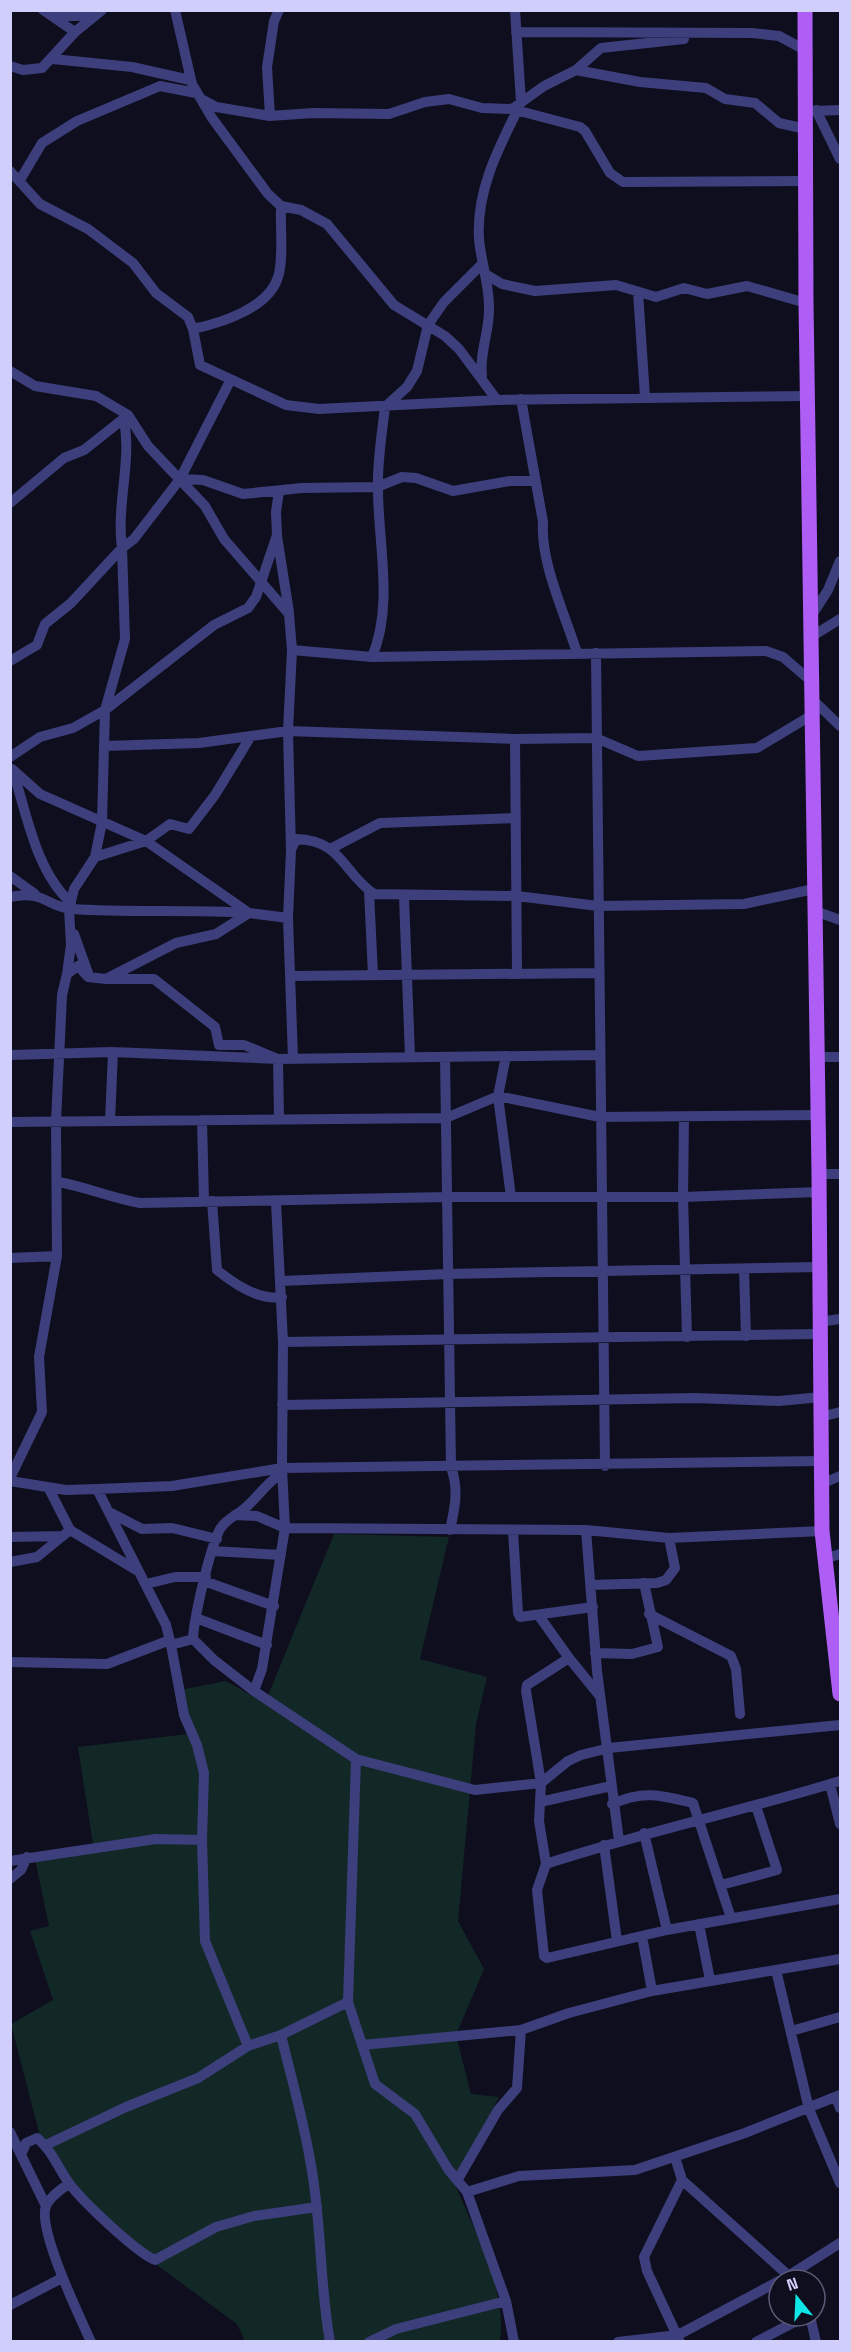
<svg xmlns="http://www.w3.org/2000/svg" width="851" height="2352" viewBox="0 0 851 2352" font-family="'Space Grotesk',sans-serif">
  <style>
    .green { fill: #112826 }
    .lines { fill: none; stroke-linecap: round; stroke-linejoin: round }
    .minor { stroke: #3c3f7b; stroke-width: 10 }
    .primary { stroke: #ae5df5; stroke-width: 15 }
  </style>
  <rect width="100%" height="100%" fill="#0f0e1f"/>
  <!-- green -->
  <path class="green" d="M334 1534 449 1537 420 1659 487 1677 476 1724 458 1921 484 1969 456 2035 471 2094 499 2097 454 2182C474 2231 507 2287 500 2341H245L237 2324 153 2262 68 2179 41 2140 11 2024 53 2000 30 1931 49 1926 35 1859 94 1851 78 1747 188 1734 180 1690 226 1681 265 1703Z"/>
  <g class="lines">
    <!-- minor -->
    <path class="minor" d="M43 10 75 32
      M175 10 192 84 212 118 268 194 281 206 301 210 327 224 394 305 445 336 459 349 497 400 808 396
      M515 10 521 102
      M52 16H92
      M516 32 752 33 779 36 805 50
      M53 59 132 67 190 80
      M10 66 23 70 42 68 75 32 102 10
      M576 70 640 82 706 88 725 99 755 103 779 123 806 129
      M201 99 216 107 270 116 313 113 389 114 425 102 449 99 482 108 512 109 580 127 585 131 610 173 623 182 805 181
      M512 109 544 86 576 70 601 48 684 39
      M816 110 840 159
      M813 111 840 110
      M270 116 267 67 274 21 279 10
      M10 171 40 204 88 229 133 263 156 293 188 317 193 329 200 365 286 405 319 409 497 400
      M20 180 42 143 77 121 160 86 196 93
      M487 275 502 284 535 291 616 285 656 297 684 288 707 294 747 286 806 303
      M638 292 645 397
      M193 329C221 323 269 308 278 277 284 259 280 226 281 206
      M10 371 35 386 96 396 128 415 148 446 205 506 224 539 289 614 292 650 288 731 291 850 288 918 293 1059
      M482 376C479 352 490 331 489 307 489 283 481 262 479 239 476 193 497 151 517 111
      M521 399 543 522C540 562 565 614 577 653
      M180 479 203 480 243 494 302 488 377 487 402 477 416 478 453 491 510 481H535
      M10 503 64 458 84 450 127 416
      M277 536 289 612
      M810 618 828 590 840 561
      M811 637 840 619
      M292 650 372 657 766 651 783 657 812 682
      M596 653 605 1466
      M372 657C394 605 378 544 378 489 377 462 382 434 385 407L407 387 417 371 428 325 444 302 482 264
      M10 661 37 645 45 624 71 603 122 548C116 505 132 462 124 420
      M812 699 840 726
      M515 739 517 973
      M104 746 199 743 288 731 515 739 596 738 638 756 757 748 812 715
      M10 757 40 737 73 728 105 710 214 625 248 608 256 597 277 535 276 512 279 491
      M12 769 40 794 146 841 249 913
      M13 771C27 815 36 871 71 903
      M332 848 380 823 516 818
      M291 850 296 839C342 840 343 873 374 894L517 896 598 906 744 904 814 889
      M95 857 146 841 170 824 189 829 215 795 251 736
      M10 876 35 894
      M369 891 373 975
      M10 897C46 890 46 907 72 909 131 913 190 909 249 913
      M404 897 410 1057
      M815 911 840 920
      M74 934 88 973
      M67 974 71 945 69 909 74 889 95 857 102 822 105 710 125 639 122 548 134 539 180 479 230 381
      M292 976 598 973
      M108 979H154L215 1027 219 1045H244L278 1059 279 1120
      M10 1055 113 1052 278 1059 599 1055
      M506 1056 498 1096 511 1197
      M445 1057 451 1467C459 1490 455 1507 450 1530
      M817 1057H840
      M684 1117 683 1197 687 1337
      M202 1120 204 1201
      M110 1121 113 1052
      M10 1122 446 1118 498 1096 600 1117 819 1115
      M819 1174H840
      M58 1182C87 1187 111 1198 140 1203L447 1197H683L820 1192
      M212 1201 217 1270C234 1284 259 1301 282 1297
      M10 1258 57 1256
      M744 1269 746 1336
      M281 1281 448 1274 820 1267
      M819 1322 840 1319
      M283 1342 820 1334
      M282 1405 695 1398 779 1401 821 1397
      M821 1417 840 1412
      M10 1478 42 1412 39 1357 57 1256 56 1122 62 995 67 974 78 966 88 977 106 979 176 943 216 934 249 913 288 918
      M10 1481 66 1490 97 1489 172 1486 282 1468 823 1461
      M821 1484 840 1476
      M48 1487 70 1530 136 1570
      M97 1489 166 1625 171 1645 193 1639 214 1660 254 1691 356 1759 475 1790 541 1783 568 1761 581 1755 609 1748 840 1725
      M111 1513 142 1529 172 1528 217 1539
      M235 1515 257 1516 285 1528 586 1530 669 1538 822 1531
      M586 1530 597 1671 619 1841
      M513 1531 518 1613 520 1617 593 1607
      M10 1537 63 1536
      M213 1551 281 1555
      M824 1559 840 1554
      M10 1562 37 1557 70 1530
      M204 1581 274 1606
      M146 1584 175 1577H206
      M591 1585 657 1583 666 1580 675 1568 669 1538
      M649 1614 731 1656 736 1669 740 1714
      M539 1616 569 1658 527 1685 526 1691 541 1783 539 1821 546 1864 537 1890 544 1956 547 1958 667 1930 840 1899
      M196 1618 267 1645
      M193 1639C194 1617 210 1548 220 1529 226 1519 236 1516 245 1508 258 1497 266 1483 282 1473
      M171 1645 184 1715 197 1745 204 1773 202 1840 205 1941 248 2046
      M595 1653 632 1654 658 1647 644 1583
      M569 1658 599 1695
      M10 1662 107 1664 170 1640
      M254 1691 262 1669 285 1528 282 1468 283 1342 276 1202
      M356 1759 348 2002 375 2084 415 2114 448 2169 467 2192 506 2301 514 2342
      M830 1784 840 1824
      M540 1802 611 1786
      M612 1804C643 1790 661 1795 693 1803L731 1918
      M644 1833 667 1930
      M604 1845 617 1941
      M10 1861 156 1839 202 1840
      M546 1864C643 1832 743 1811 840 1781
      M10 1879 21 1870 27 1857
      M721 1885 777 1870 756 1806
      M699 1924 710 1980
      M642 1936 652 1991
      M776 1970 809 2109 840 2183
      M791 2031 840 2017
      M281 2035C291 2077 303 2118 310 2160 322 2220 319 2281 330 2342
      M362 2045 521 2030 569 2013 652 1991 840 1959
      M836 2097 840 2108
      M10 2132 21 2155 26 2143 37 2138C52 2150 58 2168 69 2183 82 2201 136 2252 155 2260L216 2227 254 2216 317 2207
      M46 2145 126 2107 198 2078 248 2046 281 2035 348 2002
      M21 2155 46 2206
      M675 2157 682 2180 789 2276
      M458 2179 498 2110 517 2088 521 2030
      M69 2183C62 2189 50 2196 46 2206 37 2229 80 2317 91 2342
      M467 2192 519 2176 635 2170 745 2133 840 2095
      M785 2278 840 2243
      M10 2305 62 2278
      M810 2316 816 2342
      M369 2342 396 2329 506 2301
      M618 2342 678 2335 779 2281
      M680 2342 647 2271 644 2257 682 2180
      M756 2342 806 2316"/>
    <!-- primary -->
    <path class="primary" d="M805 10 806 303 819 1174 822 1531 840 1694"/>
  </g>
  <!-- border -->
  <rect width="851" height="2352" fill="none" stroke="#d0cffc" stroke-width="24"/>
  <!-- north arrow -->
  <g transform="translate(797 2298) rotate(342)"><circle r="28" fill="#0f0e1f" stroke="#5c5b77" stroke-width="1.5"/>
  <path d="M0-4.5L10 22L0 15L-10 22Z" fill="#0ee6e8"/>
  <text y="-9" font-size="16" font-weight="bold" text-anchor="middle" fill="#d0cffc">N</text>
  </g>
</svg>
